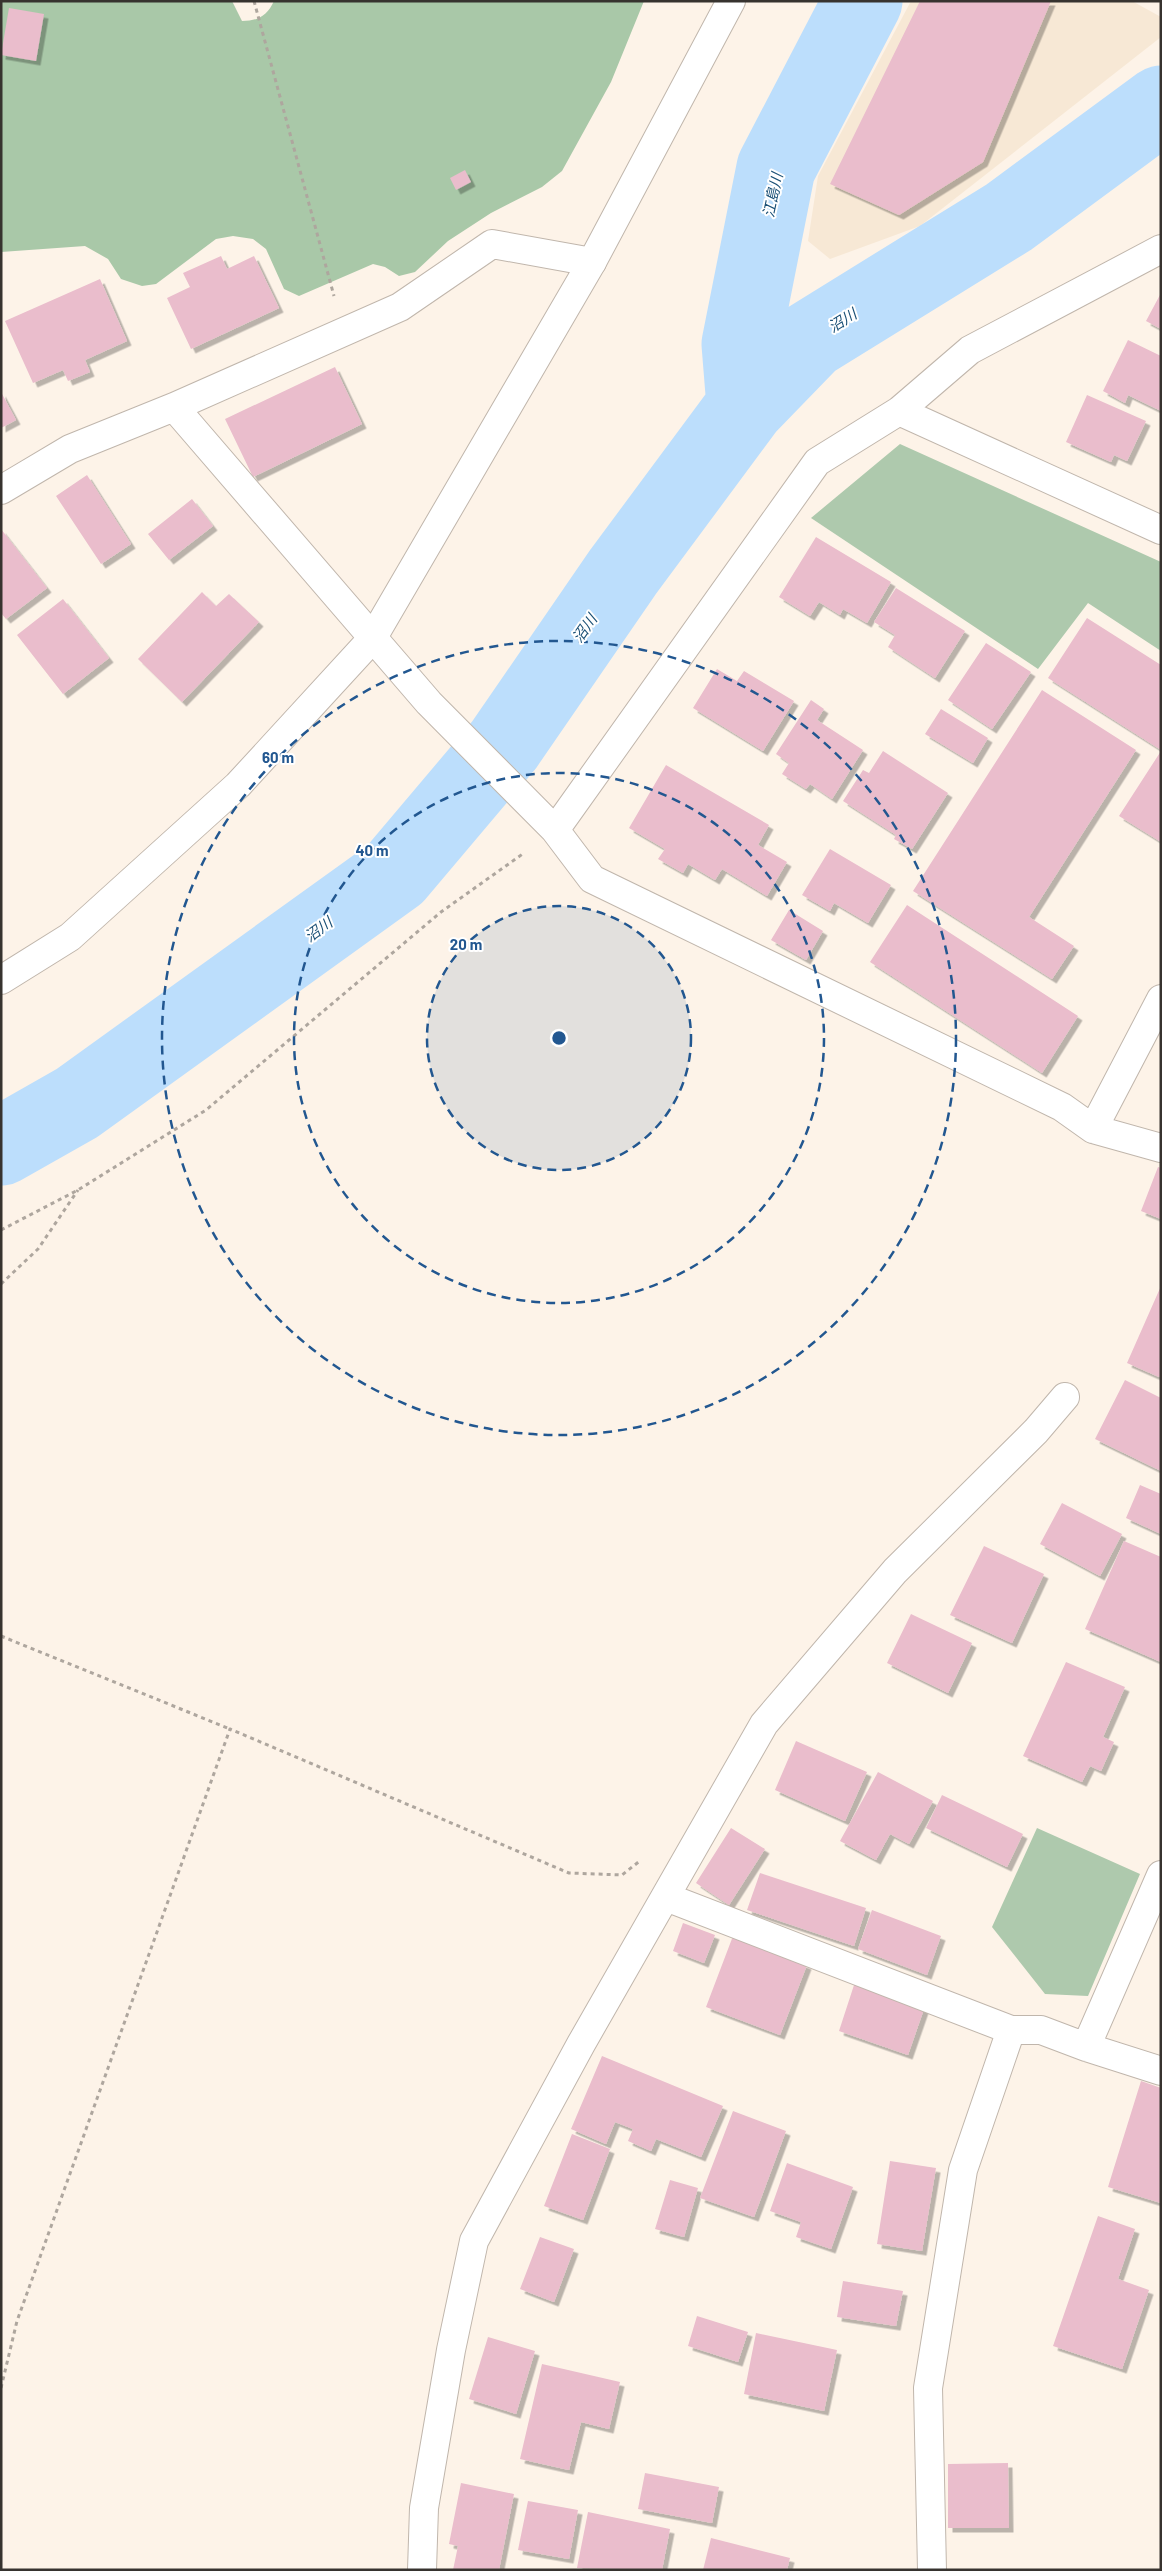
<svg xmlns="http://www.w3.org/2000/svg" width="1162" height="2571" viewBox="0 0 1162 2571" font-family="Barlow,'Noto Sans JP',sans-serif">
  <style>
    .industrial { fill: #f7e8d5 }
    .green { fill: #aec9ad }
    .forest { fill: #a9c8a8 }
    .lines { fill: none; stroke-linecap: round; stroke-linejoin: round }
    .river { stroke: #bcdefc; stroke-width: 79 }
    .building { fill: #eabdcc; filter: url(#shadow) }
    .street-casing { stroke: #c0b6ac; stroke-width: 30 }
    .secondary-casing { stroke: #c0b6ac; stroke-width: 30 }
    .path { stroke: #aea69e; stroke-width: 3; stroke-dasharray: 4 4; stroke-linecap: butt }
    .street { stroke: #fff; stroke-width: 28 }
    .secondary { stroke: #fff; stroke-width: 28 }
    .ring { fill: none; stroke: #225790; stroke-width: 2.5; stroke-dasharray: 9 6 }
    .labels { text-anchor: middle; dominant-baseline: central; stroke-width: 4; stroke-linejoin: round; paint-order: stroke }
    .water-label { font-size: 15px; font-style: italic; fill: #1a5076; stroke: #fff }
    .centre { fill: #225790; stroke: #fff; stroke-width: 2.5 }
    .ring-label { font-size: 15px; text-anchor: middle; font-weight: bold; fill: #225790; stroke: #fff; stroke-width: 4; stroke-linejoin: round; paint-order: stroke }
  </style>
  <defs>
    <filter id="shadow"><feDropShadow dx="4.5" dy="4.5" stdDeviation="0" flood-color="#0004"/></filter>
  </defs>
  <rect width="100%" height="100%" fill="#fdf3e8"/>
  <!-- industrial -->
  <path class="industrial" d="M911 1H1132L1161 17V37L920 226 830 259 808 241 818 176Z"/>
  <!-- green -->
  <path class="green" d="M900 444 1161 562V651L1088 603 1038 669 811 518Z
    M1037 1828 1140 1874 1088 1996 1045 1994 992 1927Z"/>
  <!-- forest -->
  <path class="forest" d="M1 1H232L242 21C258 21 267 16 274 1H644L611 82 562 171 542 187 491 213 448 241 415 272 399 276 385 267 373 264 299 296 284 289 266 249 253 239 233 236 216 239 156 284 142 286 121 279 108 259 85 246 1 252Z"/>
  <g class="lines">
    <!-- river -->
    <path class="river" d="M746 406 741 344 776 168 863 1
      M1 1146 77 1103 395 874 504 745 623 572 746 406 810 340 1009 217 1161 105"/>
  </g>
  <!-- building -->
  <path class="building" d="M920 1H1051L983 162 899 215 830 184Z
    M9 8 44 14 36 61 1 55Z
    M465 170 471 182 456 190 450 178Z
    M221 256 227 269 254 256 279 308 191 349 167 298 190 287 183 273Z
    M100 279 127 341 85 360 90 372 68 381 63 370 33 383 5 321Z
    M1161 293V329L1146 321Z
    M1128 340 1161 356V411L1128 395 1125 403 1103 391Z
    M335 367 362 424 253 477 225 419Z
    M1 392 16 420 1 428Z
    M1087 395 1146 421 1127 461 1114 455 1111 462 1066 442Z
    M87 475 131 544 101 564 56 496Z
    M192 499 213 526 169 560 148 534Z
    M1 529 47 588 6 619 1 613Z
    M816 537 891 582 867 623 843 609 840 615 819 602 810 616 779 597Z
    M896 588 965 631 935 678 888 647 895 635 874 622Z
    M202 592 216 606 229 594 259 622 182 702 138 659Z
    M63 599 109 658 63 694 17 635Z
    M1087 618 1161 665V750L1048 678Z
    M986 643 1031 672 992 729 948 700Z
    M717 669 737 681 744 671 794 701 763 751 693 708Z
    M1042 690 1136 750 1029 917 1074 946 1052 979 913 891Z
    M811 700 824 709 817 720 863 750 832 799 810 784 806 789 782 774 789 763 776 754Z
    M941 709 988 738 973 763 925 734Z
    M883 751 948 793 912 849 894 839 896 835 843 801 863 770 869 773Z
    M1161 751V842L1119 816Z
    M666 765 769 825 758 845 787 862 767 896 722 869 715 880 688 864 683 873 658 859 665 849 629 828Z
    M830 849 891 885 868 923 834 903 830 911 802 895Z
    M907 905 1078 1016 1042 1073 870 962Z
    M789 910 823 931 806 960 771 940Z
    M1158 1167 1161 1168V1219L1141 1211Z
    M1161 1286V1373L1159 1377 1127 1363Z
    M1125 1380 1161 1398V1471L1095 1439Z
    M1140 1485 1161 1494V1534L1126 1518Z
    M1062 1503 1122 1534 1100 1576 1040 1544Z
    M1124 1541 1161 1557V1662L1085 1629Z
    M984 1546 1044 1574 1012 1643 950 1615Z
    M911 1614 972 1643 948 1693 887 1663Z
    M1066 1662 1125 1687 1103 1737 1114 1742 1101 1771 1090 1766 1082 1782 1023 1756Z
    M796 1741 867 1772 845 1821 775 1790Z
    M878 1772 933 1801 909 1844 890 1834 876 1860 840 1841Z
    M942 1795 1023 1834 1007 1867 926 1828Z
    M731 1828 765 1849 729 1905 696 1883Z
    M760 1873 866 1908 854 1946 747 1910Z
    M872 1910 941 1936 927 1975 858 1949Z
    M683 1923 715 1935 704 1963 673 1951Z
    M733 1936 807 1965 780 2035 706 2007Z
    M855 1982 925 2006 908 2055 839 2031Z
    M602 2056 723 2106 701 2157 656 2139 651 2151 628 2141 633 2129 615 2122 606 2144 571 2129Z
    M1141 2081 1161 2088V2203L1108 2187Z
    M733 2111 786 2131 754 2217 700 2198Z
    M572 2134 610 2149 583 2220 544 2206Z
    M890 2161 936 2168 922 2251 877 2244Z
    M787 2163 853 2187 831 2249 796 2237 801 2222 770 2211Z
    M670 2180 698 2188 684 2237 655 2229Z
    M1098 2216 1135 2229 1118 2279 1149 2290 1122 2369 1053 2346Z
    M540 2237 574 2249 554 2302 520 2289Z
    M843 2281 903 2291 896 2326 837 2317Z
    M697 2316 748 2332 738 2362 688 2346Z
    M756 2333 837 2350 824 2411 744 2394Z
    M488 2337 535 2351 516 2414 469 2399Z
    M542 2364 620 2382 609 2429 581 2422 569 2470 520 2459Z
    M1008 2463 1009 2528H948V2464Z
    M645 2473 719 2487 712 2523 638 2509Z
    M461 2483 514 2494 499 2570H453L458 2546 449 2544Z
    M528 2501 578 2510 569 2559 518 2550Z
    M588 2512 670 2529 662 2570 577 2568Z
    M711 2538 790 2558 787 2570H703Z"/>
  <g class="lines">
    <defs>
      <path id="street" d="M174 407 429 703 555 830 592 879 1062 1107 1093 1129 1161 1148
        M899 411 1161 530
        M1 490 70 449 174 407 400 307 492 244 592 262
        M555 830 817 462 899 411 970 350 1161 249
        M1093 1129 1161 999
        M666 1897 1011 2030
        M1086 2047 1161 1875
        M422 2570 424 2508 451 2350 474 2241 581 2044 764 1724 895 1571 1036 1431 1065 1397
        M932 2570 928 2388 963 2170 1011 2030H1041L1086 2047 1161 2071"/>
      <path id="secondary" d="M1 980 70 937 238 785 372 639 592 262 731 1"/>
    </defs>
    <!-- street casing -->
    <use href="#street" class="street-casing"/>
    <!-- secondary casing -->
    <use href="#secondary" class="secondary-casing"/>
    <!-- path -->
    <path class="path" d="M254 1 334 296
      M1 1230 78 1190 206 1110 441 912 524 853
      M1 1284 38 1249 78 1190
      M1 1636 230 1729
      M1 2388 17 2321 230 1729 569 1873 622 1875 641 1860"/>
    <!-- street -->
    <use href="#street" class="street"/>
    <!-- secondary -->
    <use href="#secondary" class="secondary"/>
  </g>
  <!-- distance rings -->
  <circle cx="559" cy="1038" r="132" fill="#225790" fill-opacity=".12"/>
  <g class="ring">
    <circle cx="559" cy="1038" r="132"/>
    <circle cx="559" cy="1038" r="265"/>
    <circle cx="559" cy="1038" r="397"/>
  </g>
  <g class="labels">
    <!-- water labels -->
    <g class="water-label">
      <text transform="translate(772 195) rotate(-78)">江島川</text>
      <text transform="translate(842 320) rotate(-32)">沼川</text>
      <text transform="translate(584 628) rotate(-55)">沼川</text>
      <text transform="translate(318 929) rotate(-36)">沼川</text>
    </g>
  </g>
  <circle cx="559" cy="1038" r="8" class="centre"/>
  <g class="ring-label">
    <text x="278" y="763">60 m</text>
    <text x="372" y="856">40 m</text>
    <text x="466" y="950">20 m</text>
  </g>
  <!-- border -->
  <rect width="1162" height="2571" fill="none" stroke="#37332f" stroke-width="5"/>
</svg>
